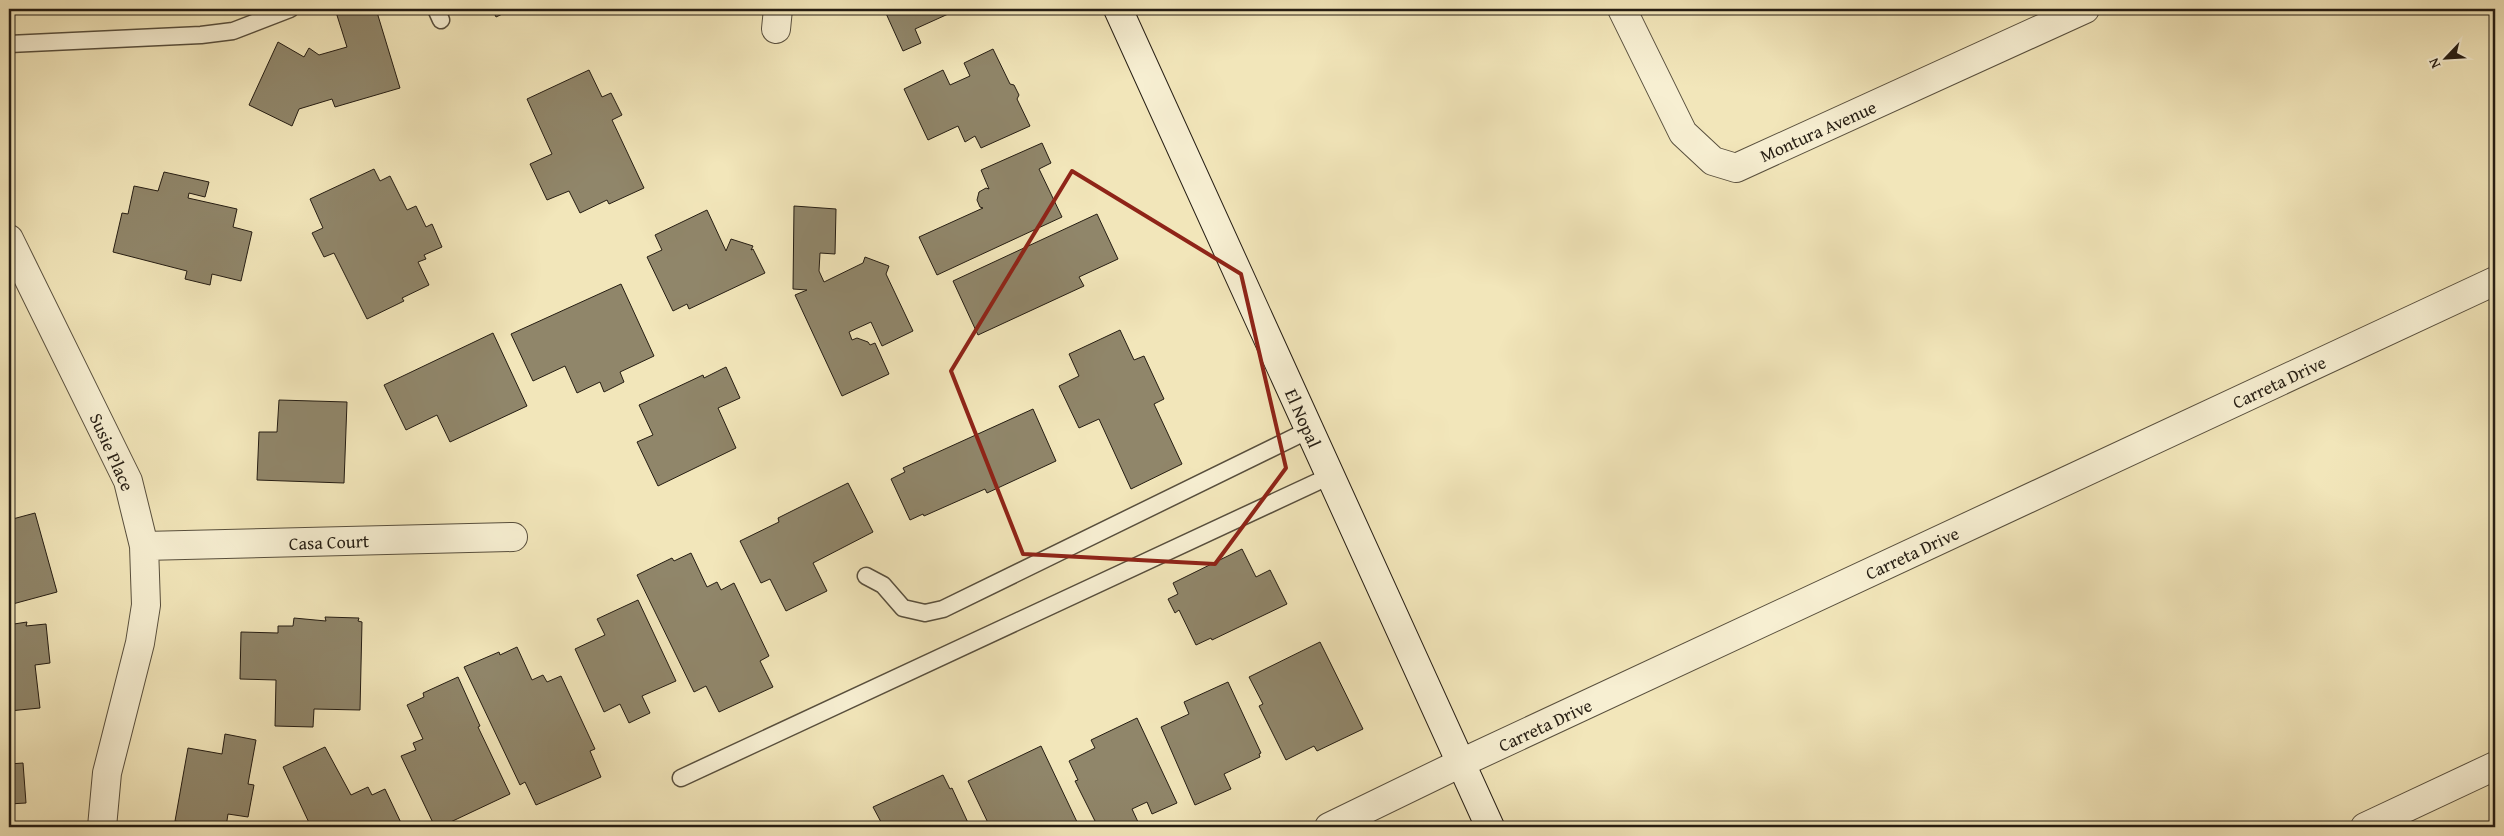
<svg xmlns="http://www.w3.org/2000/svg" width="2504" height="836" viewBox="0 0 2504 836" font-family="'Gentium Book Plus',serif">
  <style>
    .building { fill: #90866a; stroke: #251d13 }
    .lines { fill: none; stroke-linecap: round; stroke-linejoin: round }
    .lane-casing { stroke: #584f3d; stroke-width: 19 }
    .street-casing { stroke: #584f3d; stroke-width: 30 }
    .secondary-casing { stroke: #251d13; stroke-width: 30 }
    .lane { stroke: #f7efd2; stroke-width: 16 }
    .street { stroke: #f7efd2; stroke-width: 28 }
    .secondary { stroke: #f7efd2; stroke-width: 28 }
    .marked { fill: none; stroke: #8f2418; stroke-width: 4; stroke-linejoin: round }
    .labels { text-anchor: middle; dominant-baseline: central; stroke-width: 4.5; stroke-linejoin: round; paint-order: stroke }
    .street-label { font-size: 18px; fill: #251d13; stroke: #f7efd2 }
  </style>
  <rect width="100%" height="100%" fill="#f2e6ba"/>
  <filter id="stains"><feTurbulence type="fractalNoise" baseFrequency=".004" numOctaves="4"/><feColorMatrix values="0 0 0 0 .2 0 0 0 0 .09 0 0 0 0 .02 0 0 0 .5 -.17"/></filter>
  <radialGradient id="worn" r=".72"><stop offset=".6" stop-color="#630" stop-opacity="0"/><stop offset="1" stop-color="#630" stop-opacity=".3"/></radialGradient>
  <!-- building -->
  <path class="building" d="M335 9H376L400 88 335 107 332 99 299 109 292 126 249 105 278 42 304 57 309 48 319 55 347 47Z
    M492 9H513L496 17Z
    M884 9H956L957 10 915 29 921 43 903 51Z
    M993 49 1010 84 1014 85 1019 95 1017 99 1030 126 981 148 975 136 965 142 958 126 928 140 904 89 943 70 950 85 970 76 964 63Z
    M589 70 602 97 611 93 622 115 612 120 644 188 609 204 607 200 580 213 569 191 547 200 530 164 552 154 527 99Z
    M1042 143 1051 163 1039 169 1062 217 937 275 919 237 983 208 980 207 977 200 979 192 986 188 989 189 981 170Z
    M374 169 380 181 390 176 407 210 416 206 426 227 432 224 442 247 424 255 426 259 418 262 429 285 402 298 404 301 367 319 334 253 324 257 312 233 323 228 310 199Z
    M164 172 209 182 205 197 189 193 188 198 237 209 233 227 252 232 241 281 212 274 210 285 185 279 187 271 113 252 122 213 128 214 134 186 158 191Z
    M794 206 836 209 835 254 820 253 819 271 824 282 863 263 865 257 889 266 886 274 913 331 882 346 871 322 849 332 852 340 857 338 868 342 870 345 875 343 889 374 842 396 795 295 807 290 793 289Z
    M707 210 726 251 731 239 753 246 751 250 753 249 765 273 689 309 687 304 673 311 647 257 662 250 655 235Z
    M1097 214 1118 259 1079 277 1084 286 978 335 953 281Z
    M621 284 654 356 620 372 624 382 604 392 600 382 577 393 565 366 533 381 511 334Z
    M1120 330 1134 360 1144 356 1164 399 1154 404 1182 464 1131 489 1099 419 1079 428 1059 386 1079 376 1069 354Z
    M493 333 527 406 450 442 437 415 406 430 384 385Z
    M726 367 740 398 718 408 736 448 658 486 637 442 653 435 639 405 703 375 704 378Z
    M279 400 347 402 344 483 257 480 259 432H277Z
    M1033 409 1056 461 987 493 985 489 924 516 923 514 910 520 891 479 905 472 903 468Z
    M848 483 873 532 813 563 827 591 786 611 770 579 761 583 740 541 779 522 778 518Z
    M35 513 57 592 9 605V520Z
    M1242 549 1256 577 1270 570 1287 604 1212 640 1211 638 1196 645 1179 610 1175 613 1168 599 1178 594 1173 583Z
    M691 553 707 587 717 582 721 590 734 583 769 656 760 661 773 687 719 712 706 686 694 692 637 575 672 558 674 561Z
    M638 600 676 681 642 696 650 713 629 723 620 704 604 712 575 649 605 635 597 619Z
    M325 617 359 618 358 621 362 622 360 710 314 709 313 727 275 726 276 680 240 679 241 632 278 633V626H293L294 618 326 621Z
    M27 622 26 626 46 624 50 663 35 665 40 708 9 711V629H14V624Z
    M1320 642 1363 729 1317 751 1314 746 1286 760 1259 706 1263 704 1249 677Z
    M517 647 532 680 543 675 547 682 561 676 595 749 590 751 601 777 536 805 525 782 520 785 464 667 499 652 500 655Z
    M458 677 480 726 478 727 510 794 440 827H435L401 756 416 750 413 743 423 739 407 705 424 697 423 693Z
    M1228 682 1261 753 1259 754 1260 757 1224 774 1231 789 1195 805 1161 727 1189 714 1184 702Z
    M1137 718 1177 803 1152 814 1147 802 1132 809 1138 822 1127 827H1098L1075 781 1078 780 1069 761 1095 748 1091 740Z
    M225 734 256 740 248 784 254 785 248 817 228 814 226 827H209L175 821 188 748 222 754Z
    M1041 746 1078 824 1072 827H990L968 781Z
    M325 747 351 795 368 787 372 795 385 789 403 827H311L283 767Z
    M23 763 26 803 9 804V764Z
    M943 775 950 789 952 788 970 827H879L877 824 881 822 873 807Z"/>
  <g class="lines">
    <defs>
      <path id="lane" d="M436 9 441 20
        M9 44 201 35 233 31 290 9
        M866 576 883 585 903 608 925 613 943 609 1309 430
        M681 778 1330 476"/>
      <path id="street" d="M1622 9 1683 133 1713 161 1736 168 2085 9
        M776 29 778 9
        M9 239 128 481 144 546 146 605 140 643 107 773 102 827
        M144 546 513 537
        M1329 827 1461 763 2495 281
        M2365 827 2495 766"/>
      <path id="secondary" d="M1118 9 1490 827"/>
    </defs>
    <!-- lane casing -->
    <use href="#lane" class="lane-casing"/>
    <!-- street casing -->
    <use href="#street" class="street-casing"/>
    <!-- secondary casing -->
    <use href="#secondary" class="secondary-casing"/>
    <!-- lane -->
    <use href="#lane" class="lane"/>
    <!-- street -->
    <use href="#street" class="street"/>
    <!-- secondary -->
    <use href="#secondary" class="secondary"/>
  </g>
  <!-- marked area -->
  <path class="marked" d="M1072 171 1241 274 1286 468 1215 564 1023 554 951 371Z"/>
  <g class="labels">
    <!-- street labels -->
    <g class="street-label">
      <text transform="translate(1818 131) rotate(-24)">Montura Avenue</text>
      <text transform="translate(2279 382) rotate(-25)">Carreta Drive</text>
      <text transform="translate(1303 418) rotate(66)">El Nopal</text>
      <text transform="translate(112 452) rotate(66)">Susie Place</text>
      <text transform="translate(329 542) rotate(-2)">Casa Court</text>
      <text transform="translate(1912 553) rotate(-25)">Carreta Drive</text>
      <text transform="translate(1545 725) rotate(-25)">Carreta Drive</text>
    </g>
  </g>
  <!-- margin -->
  <rect width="2504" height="836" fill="none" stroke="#f2e6ba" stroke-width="30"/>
  <rect x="10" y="10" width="2484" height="816" fill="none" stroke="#251d13" stroke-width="2.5"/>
  <rect x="15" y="15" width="2474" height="806" fill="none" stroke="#251d13"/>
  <!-- north arrow -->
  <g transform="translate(2446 58) rotate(245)" stroke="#f7efd2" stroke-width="4" paint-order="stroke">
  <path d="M0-4L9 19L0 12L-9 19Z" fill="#251d13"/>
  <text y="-8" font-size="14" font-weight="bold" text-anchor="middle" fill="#251d13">N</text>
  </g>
  <rect width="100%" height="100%" filter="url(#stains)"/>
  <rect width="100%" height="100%" fill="url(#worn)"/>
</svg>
